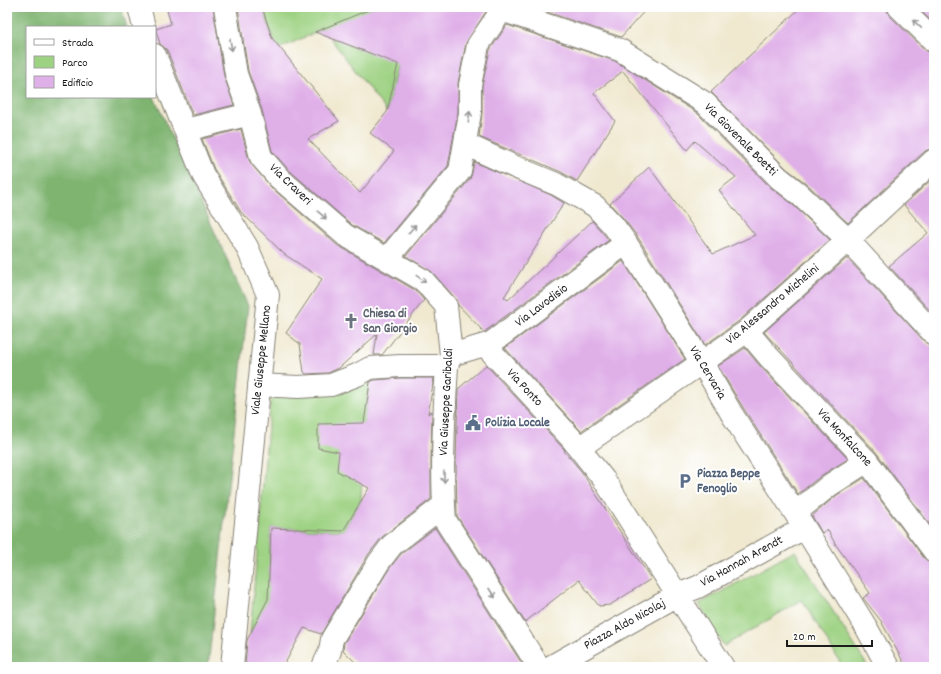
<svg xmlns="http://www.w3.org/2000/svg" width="941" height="674" viewBox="0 0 941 674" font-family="Dekko,sans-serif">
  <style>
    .green { fill: #9dd282; stroke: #5c774f }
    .forest { fill: #7eb470; stroke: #4d6846 }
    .building { fill: #dfafe8 }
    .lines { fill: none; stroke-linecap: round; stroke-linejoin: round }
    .street-casing { stroke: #868276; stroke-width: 24 }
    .street { stroke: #fff; stroke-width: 22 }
    .oneway { stroke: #999 }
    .labels { text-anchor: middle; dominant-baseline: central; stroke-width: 4; stroke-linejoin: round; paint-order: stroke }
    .street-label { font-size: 13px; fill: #1c1c1c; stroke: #fff }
    .worship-label { font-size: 13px; font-weight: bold; fill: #5b616d; stroke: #fff; text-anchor: start }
    .service-label { font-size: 13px; font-weight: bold; fill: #4e5e75; stroke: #fff; text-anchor: start }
  </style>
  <rect width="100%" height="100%" fill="#fff"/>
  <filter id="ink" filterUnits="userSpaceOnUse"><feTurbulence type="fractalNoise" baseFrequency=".025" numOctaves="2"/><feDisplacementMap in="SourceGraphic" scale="8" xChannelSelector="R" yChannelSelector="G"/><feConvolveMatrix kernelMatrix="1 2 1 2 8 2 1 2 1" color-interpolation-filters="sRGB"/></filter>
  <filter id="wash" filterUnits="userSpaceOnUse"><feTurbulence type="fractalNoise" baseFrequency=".012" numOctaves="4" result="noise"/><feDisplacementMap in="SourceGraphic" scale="16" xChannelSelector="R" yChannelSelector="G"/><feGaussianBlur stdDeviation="0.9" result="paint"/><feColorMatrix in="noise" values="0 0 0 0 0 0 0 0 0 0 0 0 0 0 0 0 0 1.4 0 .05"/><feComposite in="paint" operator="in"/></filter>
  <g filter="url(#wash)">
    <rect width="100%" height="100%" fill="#f0e9d0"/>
    <!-- green -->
    <path class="green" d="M263 7H402L413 12 395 75 387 112 323 29 276 50Z
      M372 372 364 423 361 501 343 531 271 528 269 584 305 591 250 634 271 391Z
      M795 551 868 667H843L802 600 724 646 699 604Z"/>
    <!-- forest -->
    <path class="forest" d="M7 7H121L127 27H27V97H154L248 306 208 667H7Z"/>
    <g id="blocks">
      <!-- building -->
      <path class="building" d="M166 7H213L224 76 234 105 193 115 167 50 160 44 156 31V29L171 24Z
        M238 7H262L272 38 339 121 308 139 360 193 394 151 370 133 387 112 398 64 315 32 375 7H489L466 43 458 83V112L448 166 384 243 352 225 288 169 272 151 262 110 248 71Z
        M532 7H648L621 37Z
        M801 7H887V11L890 16 925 50 931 53H934V148L925 151 848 223 807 184 787 169 711 92Z
        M917 7H934V24Z
        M507 25 615 61 697 113 770 187 790 202 830 240 739 321 705 345 637 236 623 218 610 204 649 167 713 254 755 235 719 190 736 177 695 141 687 150 623 71 594 93 615 121 577 181 561 172 479 137 482 113V86L490 50Z
        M241 129 249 160 252 165 271 187 337 245 415 290 424 300 382 355H374L377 334 339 368 328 373 306 374 304 372 300 344 286 333 322 279 284 254 241 212 214 169 202 139Z
        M474 162 551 195 564 203 504 297 508 300 592 221 609 240 484 332 458 305 455 298 432 272 406 256 470 179 472 173Z
        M934 177V315L889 266 928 233 904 205Z
        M847 258 925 342 930 346H934V530L876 452 764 332Z
        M623 261 685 359 581 431 505 348Z
        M745 348 760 366 848 459 822 475 798 494 744 409 718 366Z
        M486 365 561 446 565 450 564 451 581 471 651 579 610 605 599 606 579 580 525 622 457 516 456 462 458 389Z
        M400 378H434L428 414 432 411 431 462V499L382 537 368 555 321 634 304 628 283 667H245L247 640 268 599 271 528 343 531 369 488 337 471 339 452 318 448V424L364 423 370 382 374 380Z
        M864 478 924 558 929 562 934 563V667H906L881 621 863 598 870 593 836 545 827 529 822 533 812 516 837 495Z
        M435 528 524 667H360L343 650 344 643 389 569 401 554Z"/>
    </g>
  </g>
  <g filter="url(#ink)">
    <use href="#blocks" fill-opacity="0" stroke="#868276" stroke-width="1"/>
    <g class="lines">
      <defs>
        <path id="street" d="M139 7 144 27
          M225 7 236 74 250 114 261 157 279 178 345 235 423 280 446 306 451 355 447 366C444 417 441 469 445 520L539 667
          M899 7 934 41
          M502 10 620 50 705 103 779 178 798 193 848 240 934 334
          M155 55 203 175 247 247 268 295 232 667
          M186 130 250 114
          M465 144 515 167 556 184 595 206 613 225 626 243 702 363 733 416 806 530 866 627 888 667
          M387 259 460 171 470 113V85L478 45 504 7
          M747 331 769 357 867 461 934 551
          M485 345 571 438 605 481 723 667
          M451 355 491 343 626 243
          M259 385 298 387 331 385 357 375 370 368 400 366H447
          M579 448 747 331 848 240 934 160
          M795 513 830 485 867 461
          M323 667 330 651 332 639 379 562 392 545 444 505
          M550 667 678 595 698 587 804 528"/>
      </defs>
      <!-- street casing -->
      <use href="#street" class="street-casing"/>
      <!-- street -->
      <use href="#street" class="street"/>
    </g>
    <!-- one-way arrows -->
    <defs><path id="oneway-shaft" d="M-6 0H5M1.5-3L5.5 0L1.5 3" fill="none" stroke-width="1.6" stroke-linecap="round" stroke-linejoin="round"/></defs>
    <g class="oneway">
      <use href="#oneway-shaft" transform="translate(917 24) rotate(-136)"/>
      <use href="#oneway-shaft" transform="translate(231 45) rotate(80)"/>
      <use href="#oneway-shaft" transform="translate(469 117) rotate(-82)"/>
      <use href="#oneway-shaft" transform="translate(322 215) rotate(41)"/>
      <use href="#oneway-shaft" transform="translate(412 229) rotate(-50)"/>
      <use href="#oneway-shaft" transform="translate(421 279) rotate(36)"/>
      <use href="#oneway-shaft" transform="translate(444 477) rotate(90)"/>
      <use href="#oneway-shaft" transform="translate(492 593) rotate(57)"/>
    </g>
  </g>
  <!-- icons -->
  <defs>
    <symbol id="church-bare" viewBox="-9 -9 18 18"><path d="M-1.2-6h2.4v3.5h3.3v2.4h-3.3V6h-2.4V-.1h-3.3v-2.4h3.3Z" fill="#6b7280" stroke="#fff" stroke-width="2.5" paint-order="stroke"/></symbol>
    <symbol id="civic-bare" viewBox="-9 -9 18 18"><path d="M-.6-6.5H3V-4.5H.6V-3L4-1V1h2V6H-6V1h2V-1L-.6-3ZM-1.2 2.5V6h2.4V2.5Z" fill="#5c6f8a" stroke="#fff" stroke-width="2.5" paint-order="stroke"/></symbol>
    <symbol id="parking-bare" viewBox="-9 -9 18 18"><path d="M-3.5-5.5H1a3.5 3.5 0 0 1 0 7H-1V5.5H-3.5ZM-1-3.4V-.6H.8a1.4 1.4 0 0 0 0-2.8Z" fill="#5c6f8a" stroke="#fff" stroke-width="2.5" paint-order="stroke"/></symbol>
  </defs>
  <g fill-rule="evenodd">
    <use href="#church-bare" x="340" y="310" width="22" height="22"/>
    <use href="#civic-bare" x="462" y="412" width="22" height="22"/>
    <use href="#parking-bare" x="674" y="470" width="22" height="22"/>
  </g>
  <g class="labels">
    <!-- street labels -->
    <g class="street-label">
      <text transform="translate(740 140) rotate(45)">Via Giovenale Boetti</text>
      <text transform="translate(290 185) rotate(44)">Via Craveri</text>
      <text transform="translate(773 305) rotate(-40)">Via Alessandro Michelini</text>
      <text transform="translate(542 306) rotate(-37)">Via Lavodisio</text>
      <text transform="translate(262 360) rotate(-84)">Viale Giuseppe Mellano</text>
      <text transform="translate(707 373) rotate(59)">Via Cervaria</text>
      <text transform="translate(524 388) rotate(47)">Via Ponto</text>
      <text transform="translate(447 402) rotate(-87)">Via Giuseppe Garibaldi</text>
      <text transform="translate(844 438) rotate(47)">Via Monfalcone</text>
      <text transform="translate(742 562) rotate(-29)">Via Hannah Arendt</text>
      <text transform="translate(625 625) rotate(-29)">Piazza Aldo Nicolaj</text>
    </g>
    <!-- worship labels -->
    <g class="worship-label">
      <text x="363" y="314">Chiesa di<tspan x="363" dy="15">San Giorgio</tspan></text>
    </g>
    <!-- service labels -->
    <g class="service-label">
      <text x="485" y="423">Polizia Locale</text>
      <text x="697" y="474">Piazza Beppe<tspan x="697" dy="15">Fenoglio</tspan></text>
    </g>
  </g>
  <!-- margin -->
  <rect width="941" height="674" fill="none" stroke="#fff" stroke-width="24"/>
  <!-- legend -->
  <rect x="26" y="26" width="130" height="72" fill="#ffffff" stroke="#a4a4a4"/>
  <rect x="34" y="39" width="20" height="6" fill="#ffffff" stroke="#a4a4a4"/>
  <text x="62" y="46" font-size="12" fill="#1c1c1c">Strada</text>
  <rect x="34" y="56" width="20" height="12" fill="#9dd282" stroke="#a4a4a4"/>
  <text x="62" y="66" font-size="12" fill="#1c1c1c">Parco</text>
  <rect x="34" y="76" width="20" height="12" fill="#dfafe8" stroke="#a4a4a4"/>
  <text x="62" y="86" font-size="12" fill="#1c1c1c">Edificio</text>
  <!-- scale -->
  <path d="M787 640v6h85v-6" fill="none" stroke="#1c1c1c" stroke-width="2"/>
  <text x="793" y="640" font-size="12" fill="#1c1c1c" stroke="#ffffff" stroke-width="3" paint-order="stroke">20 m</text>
</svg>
